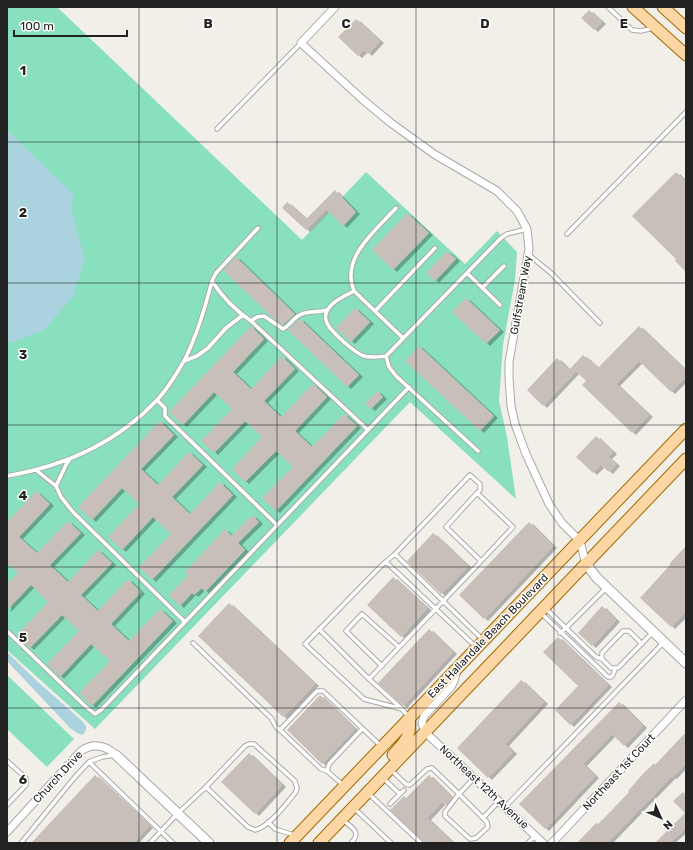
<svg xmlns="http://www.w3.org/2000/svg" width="693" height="850" viewBox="0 0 693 850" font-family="Rubik,sans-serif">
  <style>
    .pitch { fill: #88e0be }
    .water { fill: #aad3df }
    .building { fill: #c7bfb8; filter: url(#shadow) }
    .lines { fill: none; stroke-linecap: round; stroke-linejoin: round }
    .service-casing { stroke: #a9a9a9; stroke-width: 5.5 }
    .minor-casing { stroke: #a9a9a9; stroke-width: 9 }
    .tertiary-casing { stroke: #a9a9a9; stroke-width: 11 }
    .primary-casing { stroke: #a06b00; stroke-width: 13 }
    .service { stroke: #fff; stroke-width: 3.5 }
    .minor { stroke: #fff; stroke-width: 7 }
    .tertiary { stroke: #fff; stroke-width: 9 }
    .primary { stroke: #fcd6a4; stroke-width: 11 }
    .grid { fill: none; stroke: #222; stroke-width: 1; stroke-opacity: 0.55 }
    .labels { text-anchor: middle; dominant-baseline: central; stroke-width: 3; stroke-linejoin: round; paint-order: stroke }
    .street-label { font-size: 11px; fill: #222; stroke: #fff }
    .grid-label { font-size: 13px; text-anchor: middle; font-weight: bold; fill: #222; stroke: #fff; stroke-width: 3; stroke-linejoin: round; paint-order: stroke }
  </style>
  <defs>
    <filter id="shadow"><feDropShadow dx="4" dy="2" stdDeviation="0" flood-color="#0004"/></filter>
  </defs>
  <rect width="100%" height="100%" fill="#f2efe9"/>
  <!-- pitch -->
  <path class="pitch" d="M7 7H57L302 240 366 172 465 264 497 231 517 252 515 280 503 345 499 401 507 437 516 499 410 402 95 729 7 650Z
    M7 675 74 739 47 767 7 729Z"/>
  <!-- water -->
  <path class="water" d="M7 130 73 194 72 212 85 260 72 298 44 330 7 344Z
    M7 652 38 682 80 719C85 724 90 729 82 735L77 733 71 729 7 661Z"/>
  <!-- building -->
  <path class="building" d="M589 10 602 22 594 30 581 18Z
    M356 19 380 41 368 54 364 50 358 56 338 37Z
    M676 172 686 182V272L675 261 676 259 632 216Z
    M335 190 356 212 343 226 326 209 306 230 282 208 287 202 306 219Z
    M407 213 429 233 393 270 372 250Z
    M447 251 456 259 435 281 426 273Z
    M236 257 295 314 283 325 275 320 223 270Z
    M466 298 500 330 486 344 452 312Z
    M355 308 370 322 351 342 336 328Z
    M300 319 359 375 347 387 288 330Z
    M251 326 264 339 233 372 251 389 282 356 295 369 264 401 281 417 313 384 327 397 295 431 312 447 344 414 357 426 276 511 262 498 293 467 276 451 245 482 232 469 262 437 245 421 214 453 201 441 232 409 214 392 183 425 169 412Z
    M639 326 686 371V377L671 392 639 361 616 384 649 415 632 433 582 385 586 381 576 371 543 406 527 390 557 358 569 370 583 355 598 368Z
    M419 346 494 416 480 431 405 361Z
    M377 391 383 397 371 409 365 403Z
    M160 421 174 435 141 469 158 485 189 452 203 465 172 497 190 514 220 482 233 495 152 580 139 567 171 534 153 517 122 550 108 537 139 504 122 488 92 520 78 507Z
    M596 436 613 452 608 457 616 464 609 472 601 465 593 473 576 457Z
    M36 491 50 504 19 537 37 553 68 521 81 533 50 565 68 582 98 550 112 563 81 595 98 611 128 579 141 592 111 624 129 641 160 609 173 621 92 706 79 693 110 661 91 644 60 677 47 664 79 631 62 615 30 648 17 635 48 602 31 585 7 610V584L18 573 7 563V522Z
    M252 515 259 522 238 543 245 550 205 592 202 588 194 595 192 593 180 606 169 595 188 575 185 572 225 529 232 536Z
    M529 522 553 546 484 619 459 595Z
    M433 533 468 566 441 594 407 561Z
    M686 546V612L671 627 640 598 670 565V563Z
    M393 577 427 608 401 637 367 605Z
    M229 603 315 684 283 717 198 636Z
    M602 606 616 620 592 646 578 633Z
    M429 629 453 652 403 706 378 683Z
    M558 637 608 685 570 725 555 710 578 686 543 652Z
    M521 680 544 702 505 744 513 752 488 778 457 748Z
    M320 695 355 729 322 764 287 730Z
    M619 702 643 726 624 746 612 734 583 764 595 776 545 829 519 804Z
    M686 732V763L673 777 672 776 607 843H577L596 823 598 824 612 810 629 792 628 791 641 776 654 763 655 765Z
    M249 753 282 785 255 814 221 782Z
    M95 775 149 826 133 843H31Z
    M429 775 452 798 446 805 442 802 427 818 453 843H424L423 841 390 810 404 796 406 798Z
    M683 792 686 795V828L669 843H655L685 813 673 801Z"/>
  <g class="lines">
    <defs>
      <path id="service" d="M608 7 632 30 641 31 653 28
        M217 129 301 43
        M396 208C376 230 340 258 354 291L403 338
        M258 228 216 273 212 281C222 297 235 310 251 321L368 430
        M567 234 686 112
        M529 255 551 273 600 323
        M467 273 500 305
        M482 288 504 266
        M354 291C345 296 332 301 327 311 325 315 325 319 327 323 331 332 355 353 364 356 371 358 378 357 386 356L389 367 396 376 478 451
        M375 311 435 248
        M251 321 257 317 264 316 283 329C289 326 292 320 298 316 305 310 318 313 327 310
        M386 356 501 238 507 234 527 229
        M184 361 197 356 208 348 226 328 243 315
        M157 400 165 408V416L277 525
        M36 470 56 486 61 497 73 512 185 622
        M7 476C65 466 118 442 158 399 168 388 177 373 184 361 197 336 205 308 212 281
        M56 486 66 465 70 459
        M395 554 482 639
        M386 562 475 646
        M545 608 566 628 560 633
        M541 613 608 677H611L613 675 615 669
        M319 629 369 679
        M7 631 85 706 95 714 101 710 409 387
        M193 643 271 718 276 727 280 730
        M642 644 629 631H623L602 653V659L611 668H618L653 632
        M602 659 596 657 566 628 606 588
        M382 666 346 631 362 614 399 647
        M402 709 369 679C417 628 466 578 513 527L477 493 446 527 481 561
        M408 716 402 709 364 699 305 644 383 564 395 554 470 475 480 484V490L477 493
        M7 761 26 778V785L7 805
        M89 762 102 757 115 755
        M391 770 406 784 409 785 411 784 427 769 432 768 459 794 474 778
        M327 771 329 764 362 729
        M383 778 400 794
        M343 785 327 771 321 769 280 730 317 691H323L381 746
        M369 794 421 843
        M390 804 404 790
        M505 807 664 642
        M354 808 391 843
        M483 818 487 822 488 827 476 838 470 839 445 816V812L459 794 483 818 499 801
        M343 820C352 828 362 832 351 843
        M268 822 275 829 294 835
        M21 843 75 777 89 762 173 843
        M150 843 178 813 206 787 248 827 255 830C269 827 286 804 295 793L297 789 295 781 254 744H249L245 746 206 787
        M528 843 535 836"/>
      <path id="minor" d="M335 7 301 43 362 99 391 123 434 154 497 191 517 211 527 229 529 249 509 362V378L511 406 515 424 526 454 549 504 562 523 580 541 586 564
        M457 670 454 681 451 687 424 716 422 723 425 732 543 843
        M7 832 81 751C93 743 105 745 116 755
        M552 843 686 700"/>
      <path id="tertiary" d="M586 564 597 578 686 663
        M116 755 209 843"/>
      <path id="primary" d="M633 7 686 55
        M663 7 686 28
        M393 755C404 742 412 737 409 719
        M290 843 686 429
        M319 843 686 459"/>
    </defs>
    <!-- service casing -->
    <use href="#service" class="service-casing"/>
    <!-- minor casing -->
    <use href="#minor" class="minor-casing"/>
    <!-- tertiary casing -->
    <use href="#tertiary" class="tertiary-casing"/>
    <!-- primary casing -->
    <use href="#primary" class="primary-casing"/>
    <!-- service -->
    <use href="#service" class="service"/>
    <!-- minor -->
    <use href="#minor" class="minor"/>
    <!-- tertiary -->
    <use href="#tertiary" class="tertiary"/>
    <!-- primary -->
    <use href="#primary" class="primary"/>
  </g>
  <!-- grid -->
  <path class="grid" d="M139 7V843M277 7V843M416 7V843M554 7V843M7 142H686M7 283H686M7 425H686M7 567H686M7 708H686"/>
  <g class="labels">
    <!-- street labels -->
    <g class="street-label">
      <text transform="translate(521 295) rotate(-80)">Gulfstream Way</text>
      <text transform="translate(488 636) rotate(-46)">East Hallandale Beach Boulevard</text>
      <text transform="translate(619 772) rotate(-47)">Northeast 1st Court</text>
      <text transform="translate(58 777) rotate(-47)">Church Drive</text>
      <text transform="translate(484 787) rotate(43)">Northeast 12th Avenue</text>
    </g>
  </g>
  <g class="grid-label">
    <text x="208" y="28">B</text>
    <text x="346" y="28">C</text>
    <text x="485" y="28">D</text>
    <text x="624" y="28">E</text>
    <text x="23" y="75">1</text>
    <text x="23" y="217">2</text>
    <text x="23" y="359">3</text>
    <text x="23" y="500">4</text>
    <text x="23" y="642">5</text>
    <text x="23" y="784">6</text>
  </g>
  <!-- border -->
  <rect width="693" height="850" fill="none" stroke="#222222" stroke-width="16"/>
  <!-- north arrow -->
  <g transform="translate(661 818) rotate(135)" stroke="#ffffff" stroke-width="3" paint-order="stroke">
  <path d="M0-3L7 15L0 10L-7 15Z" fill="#222222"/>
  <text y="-6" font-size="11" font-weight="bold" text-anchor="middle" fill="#222222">N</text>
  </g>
  <!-- scale -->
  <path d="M14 30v6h113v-6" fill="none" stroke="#222222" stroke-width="2"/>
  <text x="20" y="30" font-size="12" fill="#222222" stroke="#ffffff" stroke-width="3" paint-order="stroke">100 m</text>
</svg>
